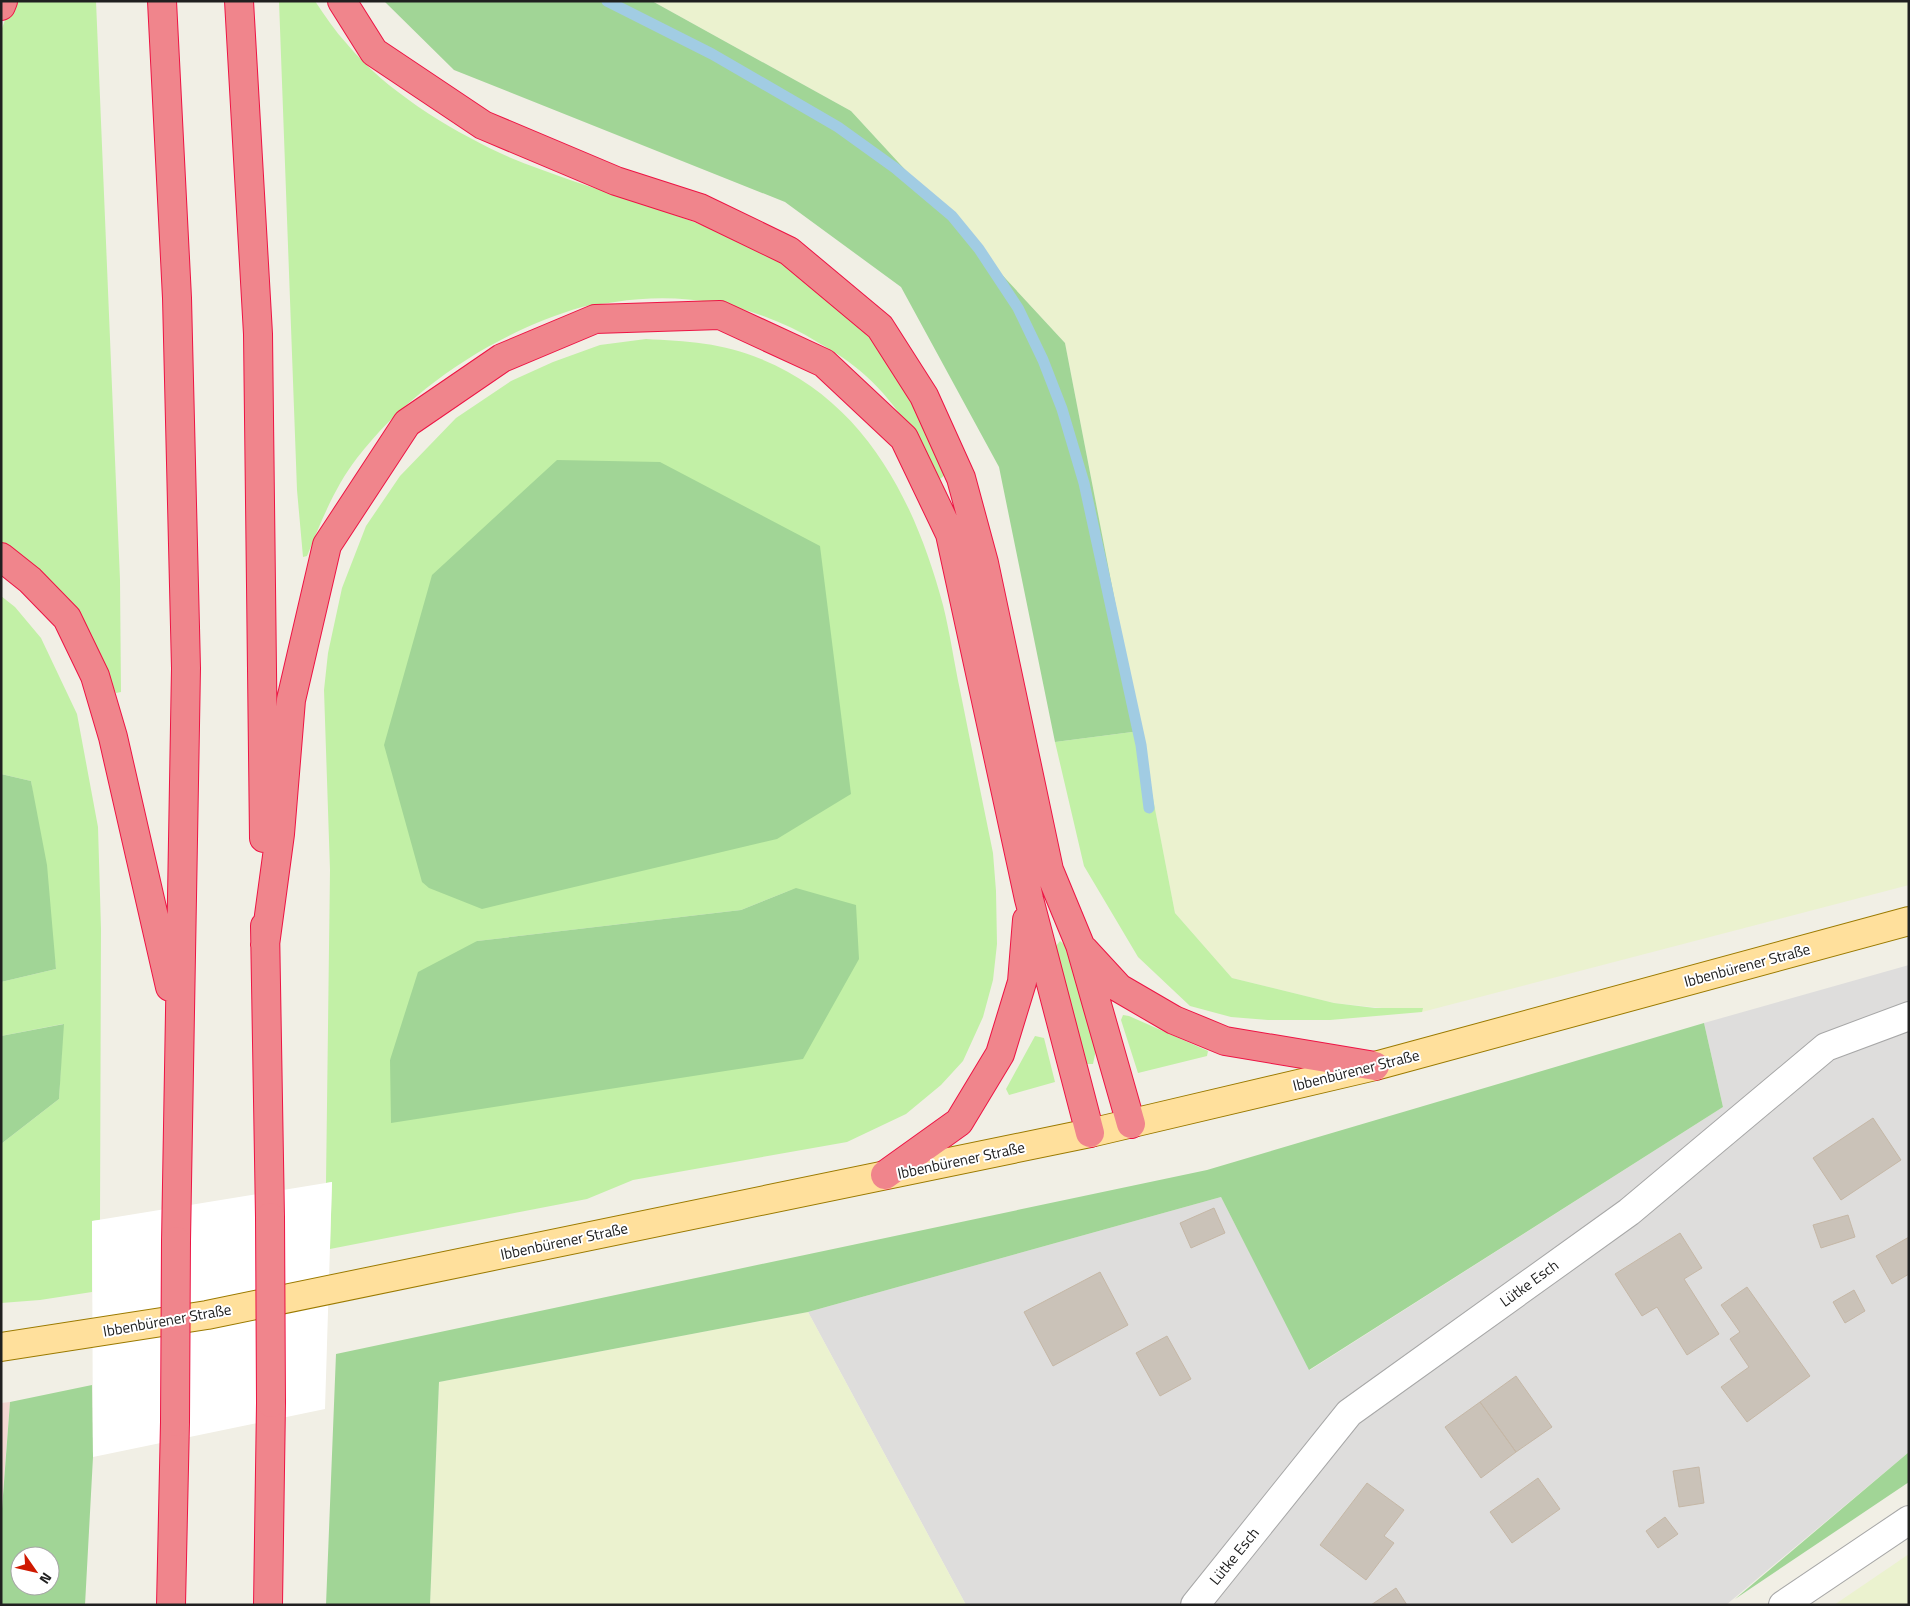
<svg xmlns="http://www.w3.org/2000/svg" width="1910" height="1606" viewBox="0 0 1910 1606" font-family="'Titillium Web',sans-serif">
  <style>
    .residential { fill: #dedddc }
    .commercial { fill: #f3d8d3 }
    .farmland { fill: #ebf2cf }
    .grass { fill: #c2f0a6; fill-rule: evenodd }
    .forest { fill: #a1d596; fill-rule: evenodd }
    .pier { fill: #fff }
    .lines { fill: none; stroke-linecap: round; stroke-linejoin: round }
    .stream { stroke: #a1cce3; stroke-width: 11 }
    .building { fill: #cac2b8; stroke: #c5b7a6 }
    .minor-casing { stroke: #a7a7a7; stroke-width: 30 }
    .major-casing { stroke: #9b7a00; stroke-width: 30 }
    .highway-casing { stroke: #ed1444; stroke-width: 30 }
    .minor { stroke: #fff; stroke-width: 28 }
    .major { stroke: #ffe09c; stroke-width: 28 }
    .highway { stroke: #f0858c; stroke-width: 28 }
    .highway-bridge-casing { stroke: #ed1444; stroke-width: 30; stroke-linecap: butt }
    .highway-bridge { stroke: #f0858c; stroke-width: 28 }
    .labels { text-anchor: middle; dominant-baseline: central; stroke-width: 4; stroke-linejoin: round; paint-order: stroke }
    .street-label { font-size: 15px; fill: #202020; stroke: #fff }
  </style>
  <rect width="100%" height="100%" fill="#f1efe5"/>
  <!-- residential -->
  <path class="residential" d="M1909 965V1452L1726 1605H966L808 1312 1221 1197 1310 1370 1723 1107 1704 1023Z"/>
  <!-- commercial -->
  <path class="commercial" d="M10 1402 1 1516V1403Z"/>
  <!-- farmland -->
  <path class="farmland" d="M652 1H1909V885L1422 1012 1334 1003 1232 978 1175 913 1065 343 851 111Z
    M808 1312 966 1605H430L439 1382Z
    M1909 1554V1605H1834Z"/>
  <!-- grass -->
  <path class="grass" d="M12 1H96L120 580 121 692 116 693 91 639 1 545V31Z
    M279 1H315C325 16 335 31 347 44 385 90 447 128 500 153 523 164 549 172 573 181 667 213 769 239 843 307 892 351 922 415 945 475L940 479C919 442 898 405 866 376 852 363 835 352 819 343 757 305 687 291 615 302 604 304 593 304 582 307 496 332 412 387 357 458 334 488 321 522 307 556L303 557 297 490Z
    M646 339C685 341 724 343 761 359 866 402 915 501 943 605 950 633 954 662 960 690 971 745 982 799 993 853L996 891 997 944 993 980 983 1017 963 1061 941 1085 906 1114 847 1142 633 1180 587 1199 330 1249 332 1182 326 1183 330 870 324 690 328 653 342 588 366 526 400 476 456 418 511 381 553 362 600 345ZM796 888 390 1060 477 941 741 910Z
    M1 596 15 607 41 638 77 714 98 827 101 929 100 1220 92 1221V1292L40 1300 1 1303V1144L59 1099 63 1024 1 1036V982L56 969 31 781 1 774Z
    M1140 731 1175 913 1232 978 1334 1003 1375 1008H1423L1422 1012 1330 1020H1268L1231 1017 1190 1006 1138 957 1084 866 1055 742Z
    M1060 941C1075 949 1091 1030 1096 1050L1093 1064H1086L1060 966 1056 946Z
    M1123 1015 1129 1016 1208 1051 1207 1056 1138 1073 1121 1020Z
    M1035 1036 1044 1038 1055 1082 1009 1095 1006 1089Z"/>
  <!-- forest -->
  <path class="forest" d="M384 1H652L851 111 1065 343 1140 731 1055 742 999 467 901 287 785 202 454 70Z
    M557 460 660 462 820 546 851 794 777 839 482 909 429 888 422 882 384 745 432 575Z
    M1 774 31 781 47 865 56 969 1 982Z
    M796 888 856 905 859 959 803 1059 391 1123 390 1060 418 972 477 941 741 910Z
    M1704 1023 1723 1107 1309 1370 1221 1197 808 1312 439 1382 430 1605H326L336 1354 1207 1170Z
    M64 1024 59 1099 1 1144V1036Z
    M92 1385 93 1457 85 1605H1V1522L10 1402ZM20 1556H50V1586H20Z
    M1909 1452V1482L1735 1599Z"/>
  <!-- pier -->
  <path class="pier" d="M332 1182 325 1409 93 1457 92 1221Z"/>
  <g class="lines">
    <!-- stream -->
    <path class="stream" d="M607 1 712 54 838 127 895 168 952 216 979 249 1018 308 1043 360 1062 409 1084 483 1141 745 1149 808"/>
  </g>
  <!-- building -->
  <path class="building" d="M1873 1118 1901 1160 1841 1200 1813 1158Z
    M1214 1208 1225 1233 1191 1248 1180 1223Z
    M1848 1215 1855 1237 1821 1248 1813 1225Z
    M1680 1233 1702 1268 1684 1279 1719 1334 1687 1355 1657 1307 1642 1316 1615 1274Z
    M1909 1237V1274L1892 1284 1876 1256Z
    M1100 1272 1128 1325 1053 1366 1024 1312Z
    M1747 1287 1810 1376 1747 1422 1721 1387 1749 1367 1730 1339 1740 1332 1721 1305Z
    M1854 1290 1865 1311 1845 1323 1833 1302Z
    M1167 1336 1191 1379 1160 1396 1136 1353Z
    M1516 1376 1552 1427 1516 1452 1480 1402Z
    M1480 1402 1516 1452 1481 1478 1445 1427Z
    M1699 1467 1704 1503 1679 1507 1673 1471Z
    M1538 1478 1560 1509 1512 1543 1490 1512Z
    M1367 1483 1404 1510 1384 1536 1394 1543 1366 1580 1320 1545Z
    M1665 1517 1678 1534 1658 1548 1646 1531Z
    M1396 1588 1407 1605H1371Z"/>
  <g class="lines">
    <defs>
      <path id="minor" d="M1195 1605 1349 1413 1629 1212 1826 1047 1909 1016
        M1783 1605 1909 1520"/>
      <path id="major" d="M1 1347 207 1315 1090 1133 1375 1066 1909 921"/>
      <path id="highway" d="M162 1 177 298 186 668 176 1241
        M239 1 258 334 264 838
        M342 1 374 52 483 125 616 181 700 208 789 251 880 327 924 396 961 478 984 563 1049 870 1080 945 1131 1124
        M1 6 3 1
        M1 557 30 580 67 618 95 676 113 737 170 987
        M265 926 270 1217
        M265 945 280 834 291 700 327 545 407 423 502 358 595 319 720 315 824 363 904 438 950 534 1029 899 1090 1133
        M1084 950 1119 988 1174 1020 1225 1041 1375 1066
        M885 1175 959 1122 1000 1054 1022 982 1027 920
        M171 1605 175 1422
        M268 1605 271 1403"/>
    </defs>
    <!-- minor casing -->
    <use href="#minor" class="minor-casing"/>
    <!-- major casing -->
    <use href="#major" class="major-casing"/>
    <!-- highway casing -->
    <use href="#highway" class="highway-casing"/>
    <!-- minor -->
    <use href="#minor" class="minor"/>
    <!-- major -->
    <use href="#major" class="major"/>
    <!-- highway -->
    <use href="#highway" class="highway"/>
    <defs>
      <path id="highway-bridge" d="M270 1217 271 1403
        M175 1422 176 1241"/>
    </defs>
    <!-- highway-bridge casing -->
    <use href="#highway-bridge" class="highway-bridge-casing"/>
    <!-- highway-bridge -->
    <use href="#highway-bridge" class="highway-bridge"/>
  </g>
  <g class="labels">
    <!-- street labels -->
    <g class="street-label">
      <text transform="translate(1747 965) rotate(-15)">Ibbenbürener Straße</text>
      <text transform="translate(1356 1070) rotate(-14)">Ibbenbürener Straße</text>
      <text transform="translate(961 1160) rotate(-12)">Ibbenbürener Straße</text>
      <text transform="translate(564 1241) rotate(-12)">Ibbenbürener Straße</text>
      <text transform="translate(1529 1283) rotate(-36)">Lütke Esch</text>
      <text transform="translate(167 1320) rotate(-10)">Ibbenbürener Straße</text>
      <text transform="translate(1234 1556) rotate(-51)">Lütke Esch</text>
    </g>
  </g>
  <!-- border -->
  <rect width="1910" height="1606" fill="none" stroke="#202020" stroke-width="5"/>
  <!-- north arrow -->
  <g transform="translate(35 1571) rotate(124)"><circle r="24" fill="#ffffff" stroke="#a6a6a6"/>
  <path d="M0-4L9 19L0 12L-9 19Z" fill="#cf1900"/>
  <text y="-8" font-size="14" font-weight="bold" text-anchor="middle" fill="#202020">N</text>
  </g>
</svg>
